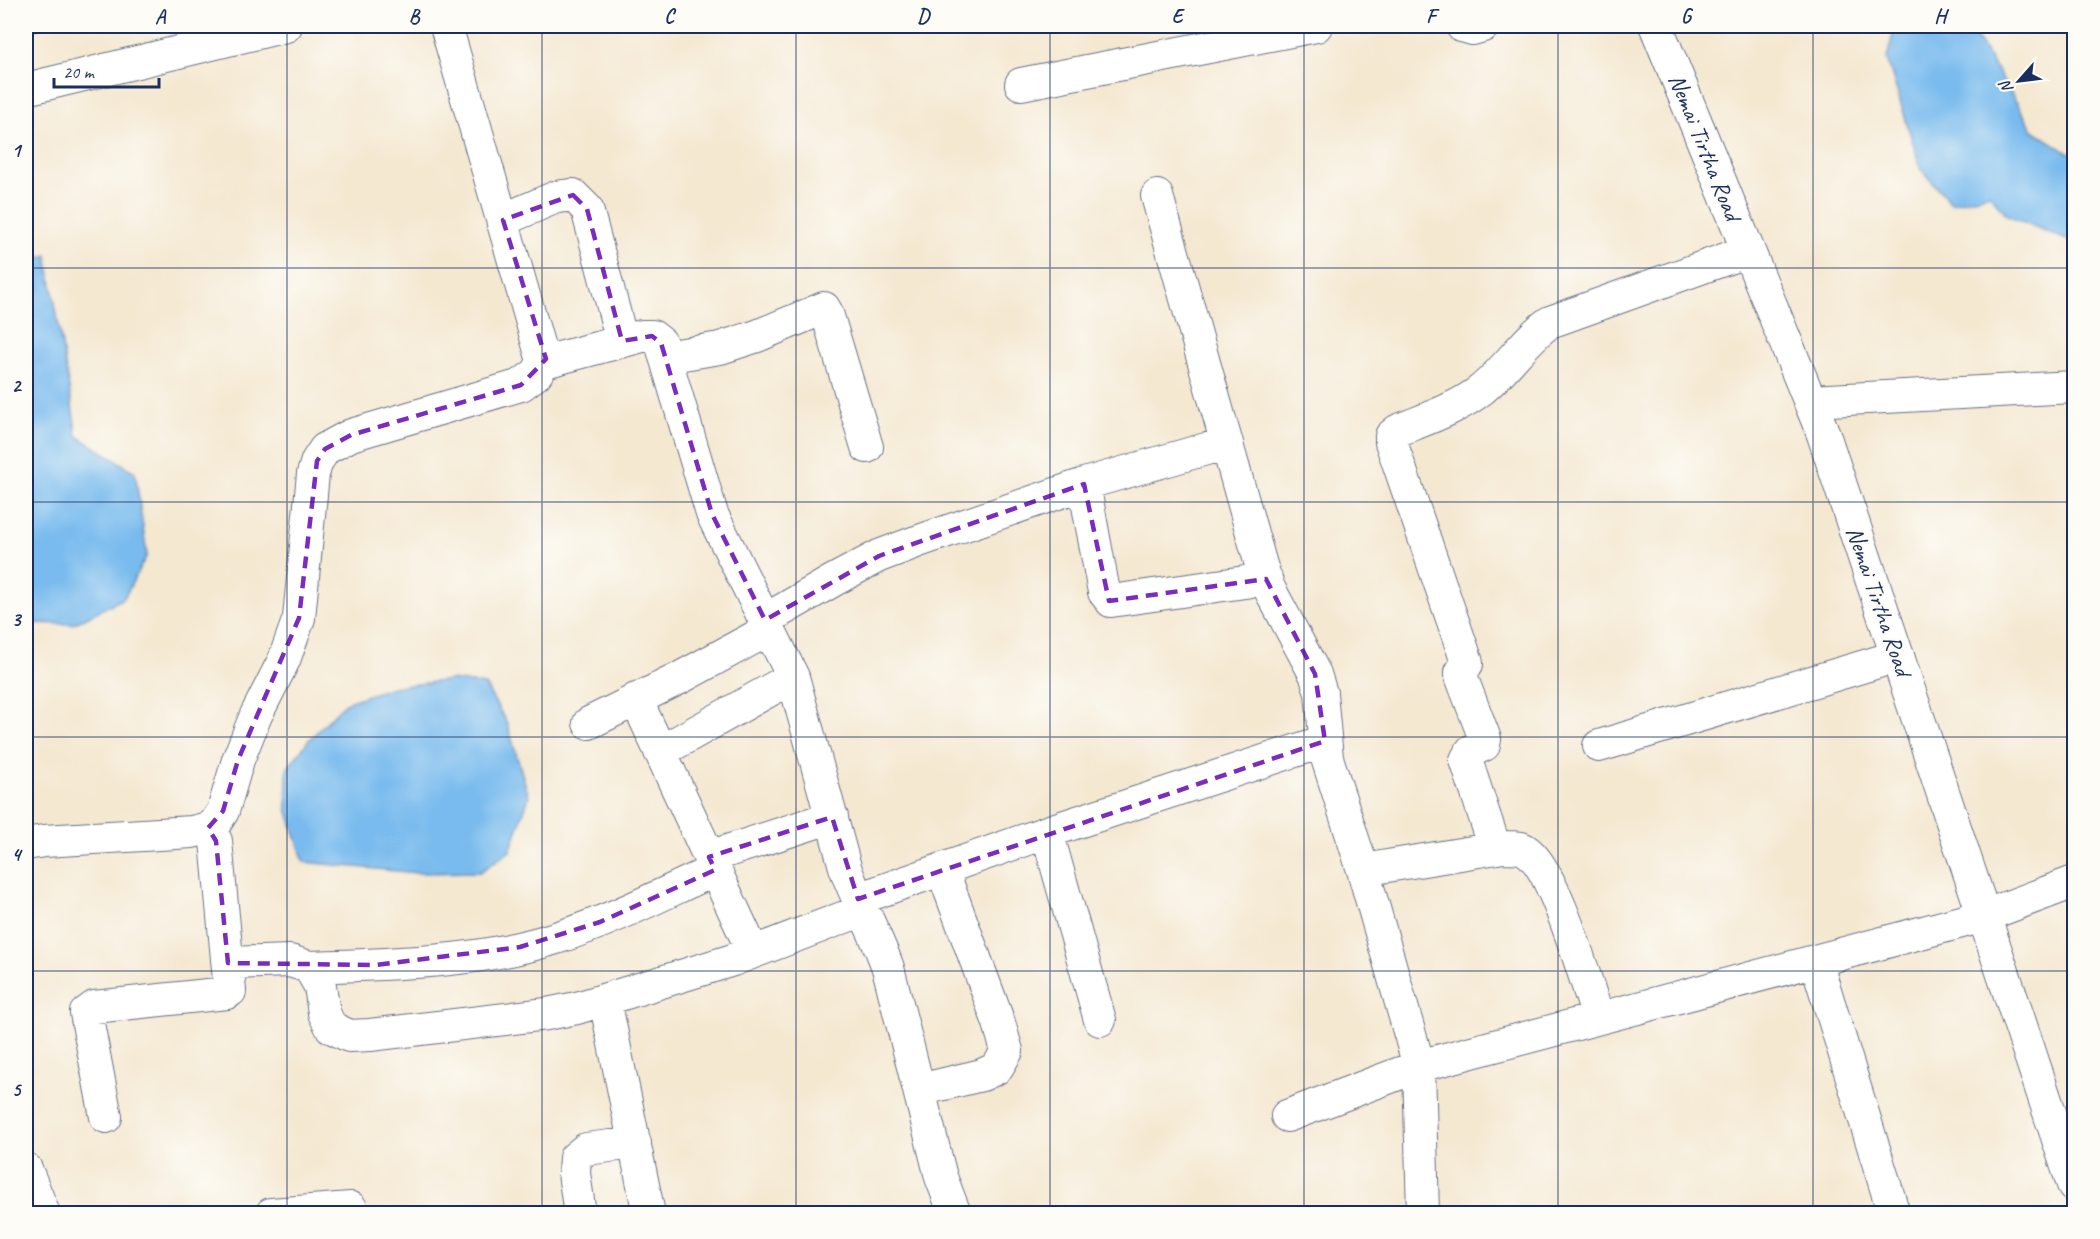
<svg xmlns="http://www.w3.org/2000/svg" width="2100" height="1239" viewBox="0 0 2100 1239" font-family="Caveat,sans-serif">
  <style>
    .water { fill: #79bbee; stroke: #4a75a6; stroke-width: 1.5 }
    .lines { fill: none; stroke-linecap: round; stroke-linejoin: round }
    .minor-casing { stroke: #677086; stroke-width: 34 }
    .tertiary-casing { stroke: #677086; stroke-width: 35 }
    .minor { stroke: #fff; stroke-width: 32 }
    .tertiary { stroke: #fff; stroke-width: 33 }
    .rail-casing { stroke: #1b2f5e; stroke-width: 7 }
    .rail { stroke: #fdfcf7; stroke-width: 4.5; stroke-dasharray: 14; stroke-linecap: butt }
    .marked { fill: none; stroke: #7b2cbf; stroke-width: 4.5; stroke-dasharray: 12 8; stroke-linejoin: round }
    .grid { fill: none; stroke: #1b2f5e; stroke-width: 1.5; stroke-opacity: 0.55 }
    .labels { text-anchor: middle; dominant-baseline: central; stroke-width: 4.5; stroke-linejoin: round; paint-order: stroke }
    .street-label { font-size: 24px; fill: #1b2f5e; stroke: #fdfcf7 }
    .neatline { fill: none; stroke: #1b2f5e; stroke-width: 2 }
    .grid-label { font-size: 20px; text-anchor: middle; font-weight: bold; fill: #1b2f5e }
  </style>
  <rect width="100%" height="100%" fill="#fdfcf7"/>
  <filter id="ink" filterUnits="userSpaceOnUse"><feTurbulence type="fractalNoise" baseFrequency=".0167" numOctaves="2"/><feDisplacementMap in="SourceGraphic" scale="12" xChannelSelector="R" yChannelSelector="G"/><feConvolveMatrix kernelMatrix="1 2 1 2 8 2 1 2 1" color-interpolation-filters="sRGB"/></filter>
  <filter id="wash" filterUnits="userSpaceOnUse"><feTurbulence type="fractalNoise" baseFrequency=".008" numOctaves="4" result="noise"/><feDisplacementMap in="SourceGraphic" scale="24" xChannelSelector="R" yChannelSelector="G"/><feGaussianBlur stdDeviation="1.35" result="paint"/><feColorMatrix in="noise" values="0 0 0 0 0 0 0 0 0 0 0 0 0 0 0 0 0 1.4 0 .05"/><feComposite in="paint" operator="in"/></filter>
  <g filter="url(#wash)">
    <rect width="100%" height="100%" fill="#f4e8d1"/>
    <!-- water -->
    <path class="water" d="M1895 26H1968L1988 55 2033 130 2068 153H2074V243L2007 215 1990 194 1951 203 1921 169 1887 59Z
      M47 255 77 436 135 472 147 555 124 598 73 624 26 623V262Z
      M451 680 485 685 507 723 529 797 510 851 480 872 417 873 304 862 287 809V769L308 741 345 703 392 687Z"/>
  </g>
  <g filter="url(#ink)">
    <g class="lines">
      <defs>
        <path id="minor" d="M446 26 541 354 546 359 552 360 642 336H652L661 343 712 514 793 677 845 867C857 902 876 933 888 968L941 1177 955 1214
          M1462 26 1473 29 1483 26
          M1021 84 1316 26
          M26 89 286 26
          M1157 196 1261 565 1269 588 1315 674 1321 693 1327 758 1363 870 1419 1066 1423 1214
          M503 220 556 197 573 195 587 209 622 341
          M665 357 720 348 757 336 824 308 827 313 867 447
          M1810 401 2074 387
          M1084 484 1104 592 1111 601 1266 579
          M765 620 834 580 879 556 916 542 1084 484 1227 443
          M636 699 753 952
          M589 723 678 679 770 629
          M1599 746 1898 656
          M660 752 793 677
          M1047 832 1100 1020
          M26 844 44 841 192 832 208 828 216 822 223 811 238 760 256 715 284 660 299 618 313 474 317 461 325 449 351 435 521 385 536 374 546 359
          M1495 848 1466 760 1471 751 1484 745 1485 739 1461 676V672L1467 664 1466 659 1391 442V436L1397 431C1425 419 1457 409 1481 390 1506 370 1524 340 1550 322L1748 251
          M709 857 832 817
          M1363 870 1503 847C1508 847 1516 847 1521 848 1552 858 1587 985 1598 1018
          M858 899 1047 832 1325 741
          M1816 961 1894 1214
          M228 963 290 961 309 967 320 986 324 1013 331 1027 349 1036 370 1035 547 1014 577 1008 733 960 863 910
          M309 967C392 964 479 963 559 937 613 920 664 893 715 870
          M605 1000 649 1214
          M919 1090 982 1075 997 1068 1007 1051 999 1023 942 869
          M1287 1116 1419 1066 1984 916 2074 882
          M106 1117 86 1013 94 1007 227 993 230 991 216 841 208 828
          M26 1169 44 1214
          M271 1214 351 1208
          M580 1214 574 1173 575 1158 586 1149 635 1143"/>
        <path id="tertiary" d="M1656 26 1823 433 2074 1186"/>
      </defs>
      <!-- minor casing -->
      <use href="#minor" class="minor-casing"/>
      <!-- tertiary casing -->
      <use href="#tertiary" class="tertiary-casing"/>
      <!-- minor -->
      <use href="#minor" class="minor"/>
      <!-- tertiary -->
      <use href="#tertiary" class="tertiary"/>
      <defs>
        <path id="rail" d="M26 30 44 26"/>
      </defs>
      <!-- rail casing -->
      <use href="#rail" class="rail-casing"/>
      <!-- rail -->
      <use href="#rail" class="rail"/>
    </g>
  </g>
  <!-- marked area -->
  <path class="marked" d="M573 195 587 209 622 341 652 336 661 343 712 514 765 620 879 556 1084 484 1109 601 1266 579 1315 674 1325 741 858 899 832 817 709 857 715 870 600 922 520 947 376 965 228 963 216 841 208 828 223 811 238 760 299 618 317 461 325 449 351 435 521 385 546 359 503 220Z"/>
  <!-- grid -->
  <path class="grid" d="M287 26V1214M542 26V1214M796 26V1214M1050 26V1214M1304 26V1214M1558 26V1214M1813 26V1214M26 268H2074M26 502H2074M26 737H2074M26 971H2074"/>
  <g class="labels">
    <!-- street labels -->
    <g class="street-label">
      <text transform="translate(1705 147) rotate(68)">Nemai Tirtha Road</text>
      <text transform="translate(1879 601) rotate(71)">Nemai Tirtha Road</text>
    </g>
  </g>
  <!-- margin -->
  <rect width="2100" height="1239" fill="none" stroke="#fdfcf7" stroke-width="66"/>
  <!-- north arrow -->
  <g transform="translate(2019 81) rotate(242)" stroke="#fdfcf7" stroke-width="4.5" paint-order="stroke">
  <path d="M0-4.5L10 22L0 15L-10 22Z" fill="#1b2f5e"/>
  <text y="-9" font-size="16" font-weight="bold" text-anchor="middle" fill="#1b2f5e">N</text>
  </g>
  <!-- scale -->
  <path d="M54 78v9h105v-9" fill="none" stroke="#1b2f5e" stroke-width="3"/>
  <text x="63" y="78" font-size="18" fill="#1b2f5e" stroke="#fdfcf7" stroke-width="4.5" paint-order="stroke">20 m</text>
  <rect x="33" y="33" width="2034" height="1173" class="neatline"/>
  <g class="grid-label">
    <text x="160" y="23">A</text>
    <text x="414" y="23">B</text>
    <text x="669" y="23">C</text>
    <text x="923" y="23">D</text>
    <text x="1177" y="23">E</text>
    <text x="1431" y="23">F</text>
    <text x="1686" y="23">G</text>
    <text x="1940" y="23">H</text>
    <text x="16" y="157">1</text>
    <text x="16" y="392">2</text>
    <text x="16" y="626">3</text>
    <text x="16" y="861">4</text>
    <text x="16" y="1096">5</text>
  </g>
</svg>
